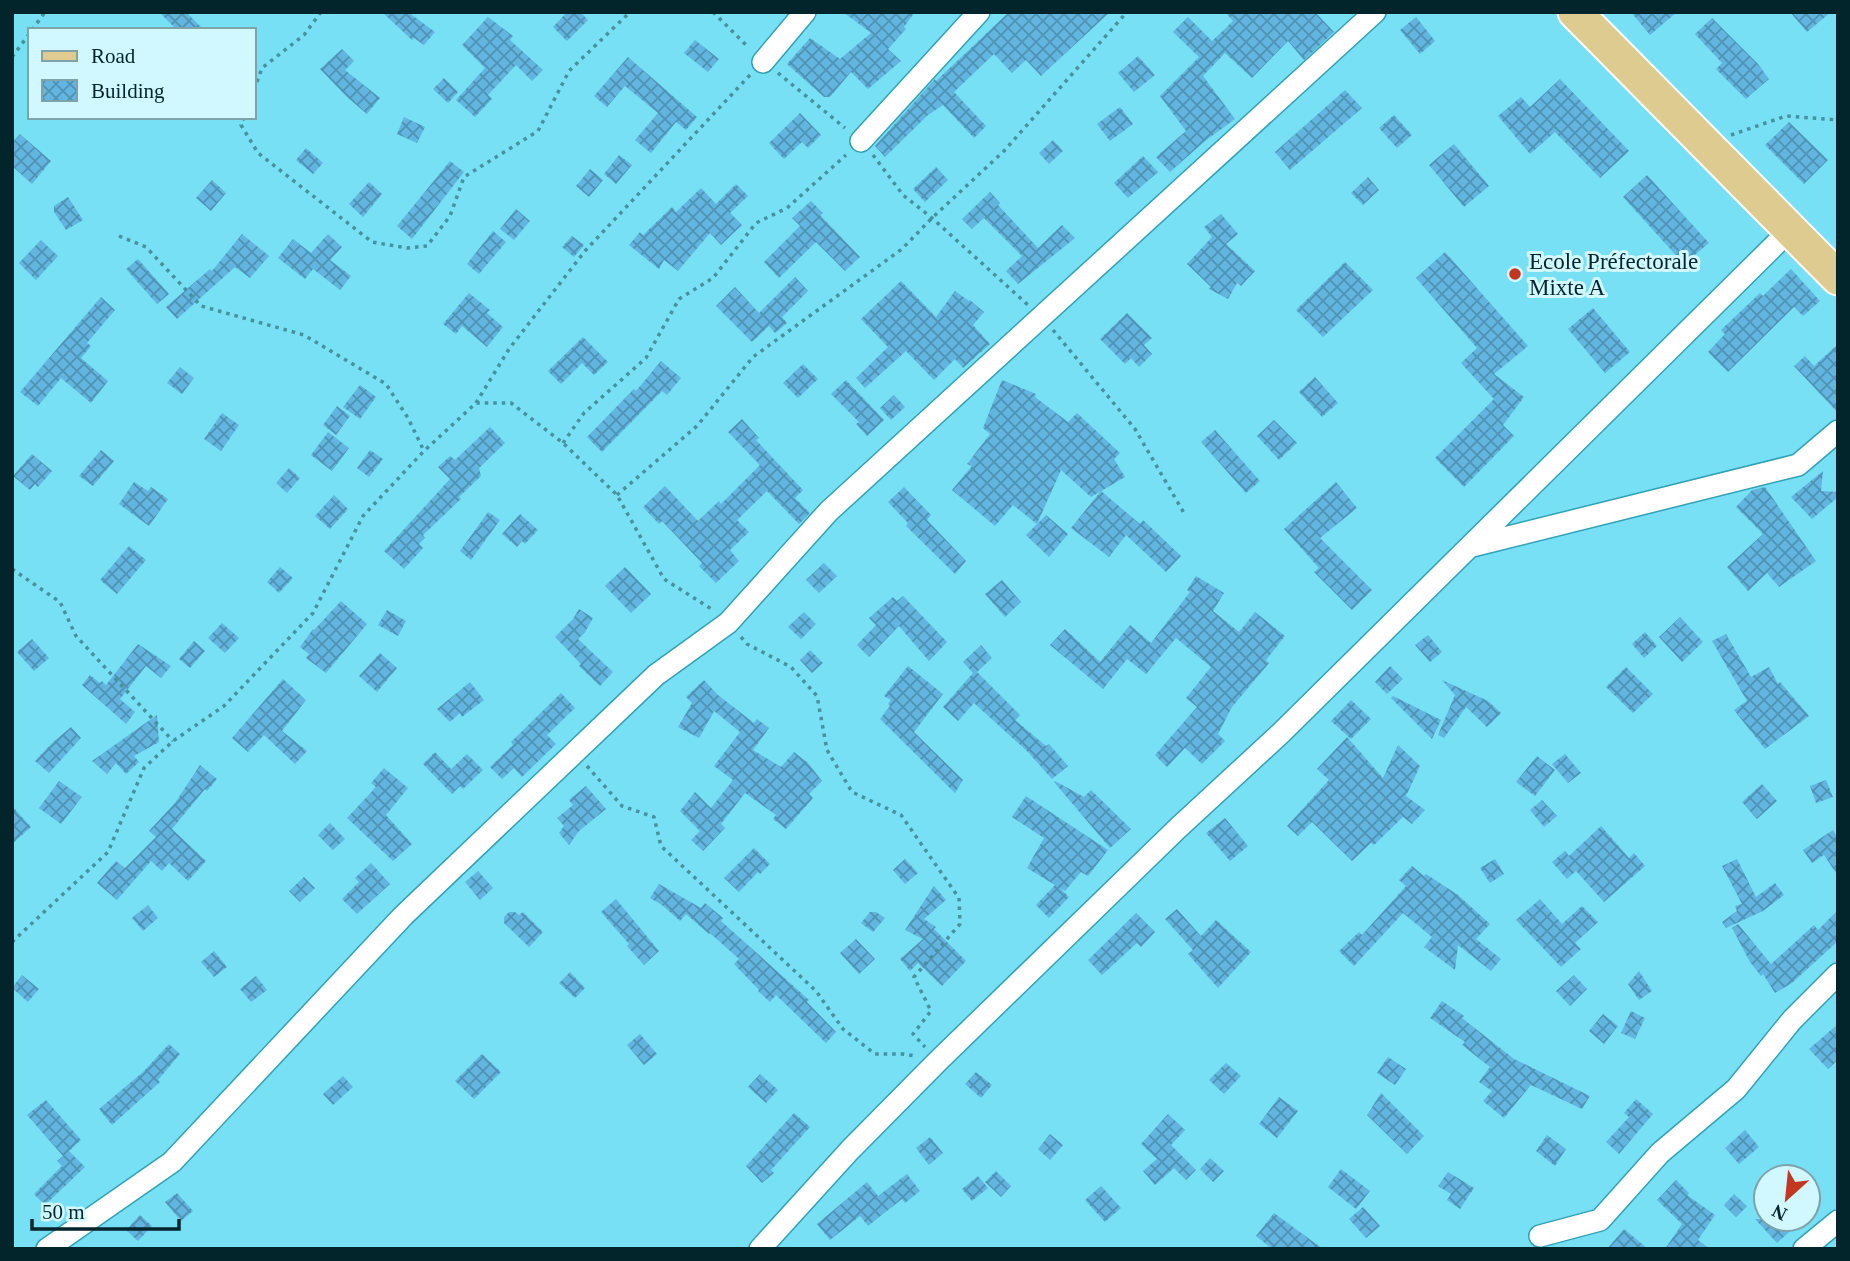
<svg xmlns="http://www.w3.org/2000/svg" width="1850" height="1261" viewBox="0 0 1850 1261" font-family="Georgia,serif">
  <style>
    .building { fill: url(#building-cross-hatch) }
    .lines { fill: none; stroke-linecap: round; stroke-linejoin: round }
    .minor-casing { stroke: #31a2b5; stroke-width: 24 }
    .primary-casing { stroke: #fff; stroke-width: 37 }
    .path { stroke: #46919f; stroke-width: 3.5; stroke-dasharray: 3.5 5; stroke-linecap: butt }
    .minor { stroke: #fff; stroke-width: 21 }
    .primary { stroke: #ddcb8f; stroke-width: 33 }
    .poi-dot { fill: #c33721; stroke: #d1f7ff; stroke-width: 2.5 }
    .labels { text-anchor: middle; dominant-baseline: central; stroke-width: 6; stroke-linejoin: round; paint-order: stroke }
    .poi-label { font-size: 23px; fill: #02252b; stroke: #d1f7ff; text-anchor: start }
  </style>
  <defs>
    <pattern id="building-cross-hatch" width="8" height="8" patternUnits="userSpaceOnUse" patternTransform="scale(1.75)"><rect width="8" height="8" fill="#61b5de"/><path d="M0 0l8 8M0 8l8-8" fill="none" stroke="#4e93b4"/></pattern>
  </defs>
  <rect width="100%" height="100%" fill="#77e0f4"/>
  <!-- building -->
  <path class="building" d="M159 12H186L204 30H177Z
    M382 12H408L435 32 424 45 414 38 412 40Z
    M567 12H580L588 20 567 41 553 27Z
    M843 12H915L904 27 906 29 888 49 901 61 868 89 851 72 830 97H824L787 64 810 38 840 59 871 33Z
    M1009 12H1110L1041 76 1026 60 1012 73 994 54 954 92 986 126 974 138 943 105 928 115 885 157 875 146 935 79 936 81Z
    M1225 12H1315L1334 32 1304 60 1288 41 1252 78 1225 53 1203 76 1235 119 1205 141 1170 172 1156 157 1186 131 1160 96 1199 57 1173 32 1188 17 1212 41 1233 21Z
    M1631 12H1677L1650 35Z
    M1790 12H1831L1807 32Z
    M488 17 513 36 510 40 543 70 532 81 516 65 488 95 492 99 475 117 456 100 485 68 462 45Z
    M1416 17 1435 41 1420 54 1400 30Z
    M1712 18 1758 64 1769 79 1746 99 1716 69 1722 63 1695 34Z
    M695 40 719 59 708 72 684 53Z
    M342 49 354 61 345 70 380 98 367 114 347 97 320 69Z
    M1138 56 1155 75 1134 92 1118 73Z
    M628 57 697 117 686 130 676 122 651 153 635 140 658 113 625 86 607 107 594 96Z
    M444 78 458 92 448 103 433 89Z
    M1560 79 1629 151 1600 178 1555 132 1530 154 1498 116 1521 97 1530 107Z
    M1345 90 1362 108 1290 170 1275 152Z
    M1120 107 1133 124 1110 141 1097 124Z
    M800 113 821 135 808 148 802 142 784 159 769 143Z
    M1394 115 1412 135 1397 148 1379 128Z
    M404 117 425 127 417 143 397 134Z
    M1789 122 1828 160 1804 184 1765 145Z
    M20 134 51 161 32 184 12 166V143Z
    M1053 140 1063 151 1049 164 1039 153Z
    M1454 144 1489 186 1464 207 1429 165Z
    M306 148 323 163 313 174 296 160Z
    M619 155 632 165 616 184 604 174Z
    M1143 156 1158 172 1128 198 1114 183Z
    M450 161 464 172 412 239 397 226Z
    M936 167 948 180 925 202 913 189Z
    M590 169 603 180 589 197 576 186Z
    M1647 175 1709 243 1684 264 1623 197Z
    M1368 177 1379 190 1363 205 1351 193Z
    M212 180 226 193 211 211 196 198Z
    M369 182 382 194 363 217 349 204Z
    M736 184 748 196 730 213 742 225 721 245 710 233 678 271 664 260 659 269 629 245 640 232 643 235 672 207 676 212 701 188 716 204Z
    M990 192 1000 203 998 205 1038 248 1062 225 1075 238 1018 284 1006 271 1022 256 984 218 972 229 962 219Z
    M68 197 83 220 66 230 54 212V206Z
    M811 201 823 213 820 215 860 257 845 271 816 242 779 278 764 262 800 226 792 218Z
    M516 209 530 221 514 240 500 229Z
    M1221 214 1238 234 1226 244 1255 271 1241 286 1237 283 1228 299 1209 289 1211 287 1187 264 1212 237 1204 227Z
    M493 231 506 242 479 274 467 264Z
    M242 234 269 256 250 278 235 267 177 319 166 307 210 269 212 271Z
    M328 234 342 247 330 260 351 276 340 290 313 269 305 279 278 258 293 239 311 253Z
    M572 236 584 245 574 257 562 247Z
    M41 240 58 256 36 280 19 263Z
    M1445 252 1528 346 1494 374 1524 397 1503 425 1514 436 1464 487 1435 458 1494 399 1461 363 1477 348 1416 278Z
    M138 259 169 294 157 304 126 269Z
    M1345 262 1373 290 1323 337 1296 310Z
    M1791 269 1820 301 1803 316 1794 307 1728 372 1708 352 1725 334 1721 330 1760 293 1763 296Z
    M795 277 808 291 782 317 787 323 775 333 769 326 752 342 716 306 735 287 759 313Z
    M901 281 936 317 955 291 969 301 970 300 984 312 973 325 990 344 963 368 955 359 934 380 906 351 865 388 856 378 888 347 861 319Z
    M469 293 490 310 487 313 503 327 487 347 462 326 456 334 443 324Z
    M101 297 115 310 87 343 91 346 81 358 108 381 91 403 61 378 38 406 20 392Z
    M1593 308 1630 352 1605 373 1568 329Z
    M1127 313 1152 338 1144 345 1152 354 1139 367 1131 358 1125 364 1100 339Z
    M583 337 608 362 594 375 582 363 561 384 548 371Z
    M1838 344V413L1794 366 1805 356 1814 366Z
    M661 361 681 378 667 395 662 391 602 452 587 437 634 389 636 391Z
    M803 364 818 379 798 398 783 383Z
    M180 367 194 378 182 394 167 383Z
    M1315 377 1338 403 1322 417 1299 392Z
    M846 380 884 420 867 436 856 424 859 422 831 394Z
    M1002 380 1036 394 1035 397 1068 422 1077 413 1120 453 1114 459 1125 477 1091 497 1061 470 1037 524 1046 515 1068 534 1049 557 1026 535 1037 524 1013 505 995 526 952 490 972 466 967 464 990 434 983 428Z
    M360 385 376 397 360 419 343 407Z
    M894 395 905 407 891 420 880 408Z
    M337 406 350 416 336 435 323 425Z
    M222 413 239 425 221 451 204 439Z
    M742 419 759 438 756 440 803 490 795 498 810 513 799 524 767 491 737 520 749 532 730 550 739 561 716 583 699 566 702 563 662 521 659 524 643 507 665 486 698 521 719 501 721 504 760 465 728 432Z
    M1274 420 1297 443 1279 460 1257 436Z
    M490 427 505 443 479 468 481 476 459 497 461 499 423 535 425 538 419 544 423 548 404 569 384 551 450 479 438 467 450 456 455 460Z
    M1215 430 1260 481 1246 493 1201 442Z
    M328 432 349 448 332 471 311 455Z
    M101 450 114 461 93 486 79 476Z
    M370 450 383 459 369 477 357 468Z
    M32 454 52 471 38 487 35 484 30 490 13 476Z
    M289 468 300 478 287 493 276 483Z
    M1823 471 1821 491 1838 492V497L1812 519 1791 497Z
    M134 482 148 491 151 487 168 499 149 526 119 504Z
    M1336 482 1357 508 1320 538 1372 590 1352 610 1314 572 1319 568 1284 529Z
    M904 487 931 515 927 520 966 561 955 574 906 526 908 523 888 502Z
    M1765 487 1816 561 1779 587 1767 573 1748 591 1727 567 1763 534 1736 507 1752 490Z
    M1101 491 1140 524 1143 520 1181 556 1166 572 1126 535 1109 557 1071 528Z
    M334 495 348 509 330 529 315 516Z
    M488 512 500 520 471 560 460 551Z
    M520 514 538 530 525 544 522 541 517 547 502 534Z
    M129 546 146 560 117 594 100 580Z
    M824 563 837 576 819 593 806 580Z
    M280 567 293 578 279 593 267 582Z
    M625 567 651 594 631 613 605 586Z
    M1196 576 1224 593 1213 611 1239 632 1255 612 1285 636 1266 660 1269 663 1232 707 1218 734 1225 741 1202 764 1185 748 1167 767 1155 755 1197 707 1186 698 1211 667 1176 638 1146 674 1127 659 1103 689 1050 645 1065 629 1100 662 1130 625 1151 643 1190 592 1187 590Z
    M1002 580 1021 602 1005 617 985 594Z
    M903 596 947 642 929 661 899 626 869 657 857 645 876 625 869 618 893 597 897 601Z
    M341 601 367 624 326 673 306 658 309 654 300 647 313 629 314 630Z
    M579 609 593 618 585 632 578 639 613 672 600 686 579 666 581 664 555 637 573 619Z
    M387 610 406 621 398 636 378 625Z
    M804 612 816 624 801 639 788 627Z
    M1680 617 1703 642 1682 662 1659 637Z
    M222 623 239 638 225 653 208 638Z
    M1645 632 1657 646 1644 658 1632 644Z
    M1726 634 1751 677 1769 667 1778 684 1780 682 1809 716 1765 749 1734 710 1747 701 1712 641Z
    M1428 635 1442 652 1430 662 1415 645Z
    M32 639 49 658 34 671 17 652Z
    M194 641 205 651 190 668 179 659Z
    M138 644 171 666 161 678 146 666 120 699 135 712 126 724 82 685 90 675 100 683 102 681 106 685Z
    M981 645 992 658 977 672 1020 715 1015 720 1046 746 1049 744 1068 766 1052 779 1028 752 974 703 958 721 943 707 973 673 963 662Z
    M810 650 823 663 812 673 800 660Z
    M380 653 397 668 377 692 359 676Z
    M908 666 943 694 914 732 963 780 955 793 880 719 890 706 888 704 891 700 884 696Z
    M1390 666 1403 679 1387 694 1375 682Z
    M1626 667 1653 694 1633 713 1606 687Z
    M283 679 306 700 282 731 307 751 295 764 264 735 248 752 232 738Z
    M704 680 718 695 754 723 757 719 769 728 753 750 781 767 794 752 808 763 822 781 809 794 813 798 786 829 773 819 776 815 745 793 721 824 725 828 703 851 691 840 700 831 680 811 695 792 711 808 733 780 714 766 740 732 714 711 699 738 678 727 692 703 686 697Z
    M1442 680 1488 701 1501 713 1487 727 1466 707 1444 738 1438 735 1455 695Z
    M470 682 484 700 462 717 460 713 450 722 437 709Z
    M561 693 575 708 547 735 556 744 522 777 514 768 502 779 490 767 513 745 511 742Z
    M1393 696 1441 720 1432 739 1391 698Z
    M1351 700 1371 719 1351 739 1331 721Z
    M157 715 159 742 134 756 139 762 126 774 116 763 107 774 92 761Z
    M71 727 81 738 49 773 35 761 51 744Z
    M1347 737 1383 778 1398 745 1420 766 1406 796 1425 810 1412 824 1403 817 1374 845 1371 843 1352 861 1312 822 1298 836 1287 826 1329 780 1317 769Z
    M435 752 451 769 467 754 483 770 463 789 460 786 452 794 423 764Z
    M1565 754 1581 773 1568 783 1552 764Z
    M1537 756 1555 770 1535 796 1516 782Z
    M200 765 217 779 207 791 205 789 172 829 206 861 188 881 169 863 162 871 151 861 117 900 97 883 116 861 125 868 156 837 149 831 175 803Z
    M384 768 408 788 386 815 412 844 393 861 347 818 376 787 371 783Z
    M1826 780 1833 797 1816 803 1810 786Z
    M59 781 82 797 61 824 39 808Z
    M1055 781 1084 797 1091 790 1131 829 1110 848 1054 782Z
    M1762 784 1777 801 1757 819 1742 802Z
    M586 786 606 809 579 831 569 845 559 833 564 826 557 818 573 805 569 800Z
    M1026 796 1108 850 1088 876 1081 872 1065 891 1060 888 1069 897 1049 918 1036 905 1055 885 1027 868 1044 838 1012 817Z
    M1542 800 1557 816 1544 827 1530 810Z
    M12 806 31 827 12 844Z
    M1225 818 1248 846 1230 861 1206 833Z
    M330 823 345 839 333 850 318 835Z
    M1601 826 1629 858 1634 853 1645 866 1604 902 1576 871 1567 879 1552 862 1565 851 1569 856Z
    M1833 830 1838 838V876L1824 855 1812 863 1803 850Z
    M754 848 770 864 760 874 758 872 739 892 724 878Z
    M905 859 918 873 905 884 893 870Z
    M1495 859 1504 874 1490 883 1480 868Z
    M1737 859 1756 897 1775 883 1784 895 1763 911 1726 928 1722 922 1737 911 1735 906 1742 904 1722 866Z
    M371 863 390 884 357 914 342 899 359 882 355 878Z
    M1412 866 1424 876 1426 874 1458 895 1490 924 1476 939 1501 959 1491 971 1458 945 1455 970 1424 947 1432 937 1403 913 1354 966 1339 951 1359 932 1362 935 1406 886 1399 880Z
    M478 871 493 888 480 900 465 882Z
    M304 877 315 888 300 902 289 891Z
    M659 884 701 908 705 903 723 918 721 921 809 1000 807 1002 836 1032 826 1043 776 995 770 1002 758 991 759 990 734 964 739 959 710 933 709 934 686 914 680 921 662 905 650 898Z
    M934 886 946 900 924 919 936 927 934 929 966 961 942 986 918 963 910 971 900 959 923 939 905 930Z
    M616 899 659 951 644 965 627 946 629 944 601 912Z
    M1540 899 1562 924 1582 906 1598 922 1575 943 1581 949 1561 967 1516 920Z
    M148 905 158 918 143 931 132 918Z
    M1177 909 1201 936 1216 920 1251 952 1218 988 1188 954 1193 950 1165 919Z
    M1838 910V941L1792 983 1775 993 1763 974 1761 976 1750 962 1732 928 1738 924 1771 964 1814 925 1818 930Z
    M509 912H515L519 915 523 912 543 932 529 947 504 923V917Z
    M870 912H876L885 918 873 932 861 923Z
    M1136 913 1155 932 1141 947 1137 943 1102 975 1088 960Z
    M856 939 875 959 859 974 840 953Z
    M214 951 227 967 214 977 201 962Z
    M1639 971 1652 991 1639 1000 1628 984Z
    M570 972 585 988 575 998 559 983Z
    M22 975 39 989 28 1002 12 988Z
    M1574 975 1587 989 1570 1006 1556 991Z
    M256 976 267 990 251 1002 240 989Z
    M1442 1001 1464 1016 1462 1018 1514 1059 1590 1096 1582 1109 1531 1085 1504 1118 1483 1101 1492 1091 1479 1082 1490 1067 1462 1045 1465 1042 1430 1018Z
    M1631 1011 1645 1018 1635 1039 1621 1033Z
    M1603 1014 1618 1026 1604 1044 1589 1031Z
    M1838 1024V1060L1828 1069 1809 1049Z
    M640 1034 657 1054 644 1065 627 1045Z
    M169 1044 180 1054 158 1080 160 1082 112 1125 99 1109 143 1072Z
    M482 1054 501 1072 474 1099 455 1081Z
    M1388 1057 1406 1069 1395 1085 1377 1073Z
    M1226 1063 1241 1076 1224 1094 1209 1080Z
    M976 1072 992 1085 981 1098 965 1084Z
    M760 1074 778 1090 766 1103 748 1087Z
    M343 1076 353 1087 333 1105 323 1094Z
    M1381 1093 1424 1136 1407 1154 1367 1115Z
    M1279 1097 1298 1111 1277 1138 1259 1124Z
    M1636 1099 1653 1114 1619 1154 1606 1142 1629 1117 1624 1113Z
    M46 1100 81 1140 69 1151 85 1167 45 1205 34 1194 62 1166 57 1161 63 1156 27 1115Z
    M794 1113 810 1127 771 1170 774 1173 762 1183 746 1166Z
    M1168 1114 1185 1130 1171 1145 1196 1170 1186 1180 1174 1168 1155 1185 1143 1171 1157 1159 1141 1144Z
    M1745 1130 1759 1147 1739 1164 1725 1148Z
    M1050 1134 1063 1145 1050 1160 1038 1149Z
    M1547 1135 1566 1149 1555 1166 1536 1151Z
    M930 1137 943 1153 929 1165 916 1148Z
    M1210 1158 1224 1171 1213 1182 1200 1169Z
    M1341 1169 1370 1191 1356 1209 1328 1187Z
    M996 1171 1011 1186 1001 1197 985 1182Z
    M1448 1172 1474 1188 1460 1209 1447 1200 1451 1194 1438 1186Z
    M907 1174 920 1191 905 1203 902 1199 868 1226 860 1216 830 1240 817 1224 867 1182 878 1196Z
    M978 1176 988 1188 972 1201 962 1189Z
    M1676 1180 1689 1193 1687 1195 1715 1215 1698 1240 1710 1249H1665L1682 1224 1657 1200Z
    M1101 1186 1121 1208 1105 1222 1085 1200Z
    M177 1193 193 1211 181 1221 165 1202Z
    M1734 1194 1747 1206 1736 1217 1724 1205Z
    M1363 1207 1380 1226 1366 1238 1349 1219Z
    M1274 1213 1323 1249H1272L1256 1236Z
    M140 1215 152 1226 138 1241 126 1230Z
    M1755 1219H1804L1777 1243Z
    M1624 1229 1648 1249H1607Z"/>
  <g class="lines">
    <defs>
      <path id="minor" d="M763 62 805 12
        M861 141 979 12
        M1472 546 1798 465 1838 431
        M1540 1236 1600 1220 1660 1153 1736 1089 1792 1020 1838 974
        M47 1249 172 1162 403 916 656 675 728 623 829 511 1375 12
        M760 1249 850 1150 938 1061 1178 828 1281 733 1789 231
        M1804 1249 1838 1221"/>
      <path id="primary" d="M1575 12 1838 278"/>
    </defs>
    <!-- minor casing -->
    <use href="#minor" class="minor-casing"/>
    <!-- primary casing -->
    <use href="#primary" class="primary-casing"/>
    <!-- path -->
    <path class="path" d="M713 12 748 47
      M32 30 45 12
      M12 57 30 33
      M778 73 845 128
      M254 90 262 68 304 35 321 12
      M244 117 241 125 258 153 372 242 407 248 427 246 450 216 464 177 538 131 569 71 630 12
      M1731 135 1786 116 1838 120
      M873 155 903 195 932 218 1028 305
      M119 236 146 247 201 306 304 335 386 384 408 418 424 451
      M1053 330 1135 429 1184 513
      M476 403 509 349 585 251 750 75
      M563 443 584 413 646 358 679 299 713 278 756 223 787 208 846 155
      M617 495 697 426 753 357 902 249 932 218 1004 151 1127 12
      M12 569 60 602 76 636 173 741
      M741 637 747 644 791 667 817 696 827 750 852 792 901 815 959 898 960 924 914 977 931 1011 913 1034 925 1047
      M587 766 622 806 654 817 661 846 816 991 843 1029 875 1054H903L916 1056
      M12 942 108 852 144 768 173 741 224 706 313 613 363 516 424 451 476 403H511L563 443 617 495 664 579 713 610"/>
    <!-- minor -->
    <use href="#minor" class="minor"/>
    <!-- primary -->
    <use href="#primary" class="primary"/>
  </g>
  <!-- markers -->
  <circle class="poi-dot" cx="1515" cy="274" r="7"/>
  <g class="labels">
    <!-- poi labels -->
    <g class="poi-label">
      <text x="1529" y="261">Ecole Préfectorale<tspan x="1529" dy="26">Mixte A</tspan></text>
    </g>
  </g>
  <!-- border -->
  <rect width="1850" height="1261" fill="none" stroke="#02252b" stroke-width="28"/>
  <!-- legend -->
  <rect x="28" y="28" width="228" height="91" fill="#d1f7ff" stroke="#7ea3aa" stroke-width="2"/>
  <rect x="42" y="51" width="35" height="10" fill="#ddcb8f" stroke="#7ea3aa" stroke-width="2"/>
  <text x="91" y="63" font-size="21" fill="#02252b">Road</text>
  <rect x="42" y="80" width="35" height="21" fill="url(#building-cross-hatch)" stroke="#7ea3aa" stroke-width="2"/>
  <text x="91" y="98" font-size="21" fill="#02252b">Building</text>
  <!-- north arrow -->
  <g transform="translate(1787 1198) rotate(207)"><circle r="33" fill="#d1f7ff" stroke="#7ea3aa" stroke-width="2"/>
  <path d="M0-5L12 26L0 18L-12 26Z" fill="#c33721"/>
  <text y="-10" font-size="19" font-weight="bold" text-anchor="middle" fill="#02252b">N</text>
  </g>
  <!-- scale -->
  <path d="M32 1219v10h147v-10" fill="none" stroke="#02252b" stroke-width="3.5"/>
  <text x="42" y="1219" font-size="21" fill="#02252b" stroke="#d1f7ff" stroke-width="5" paint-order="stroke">50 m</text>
</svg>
